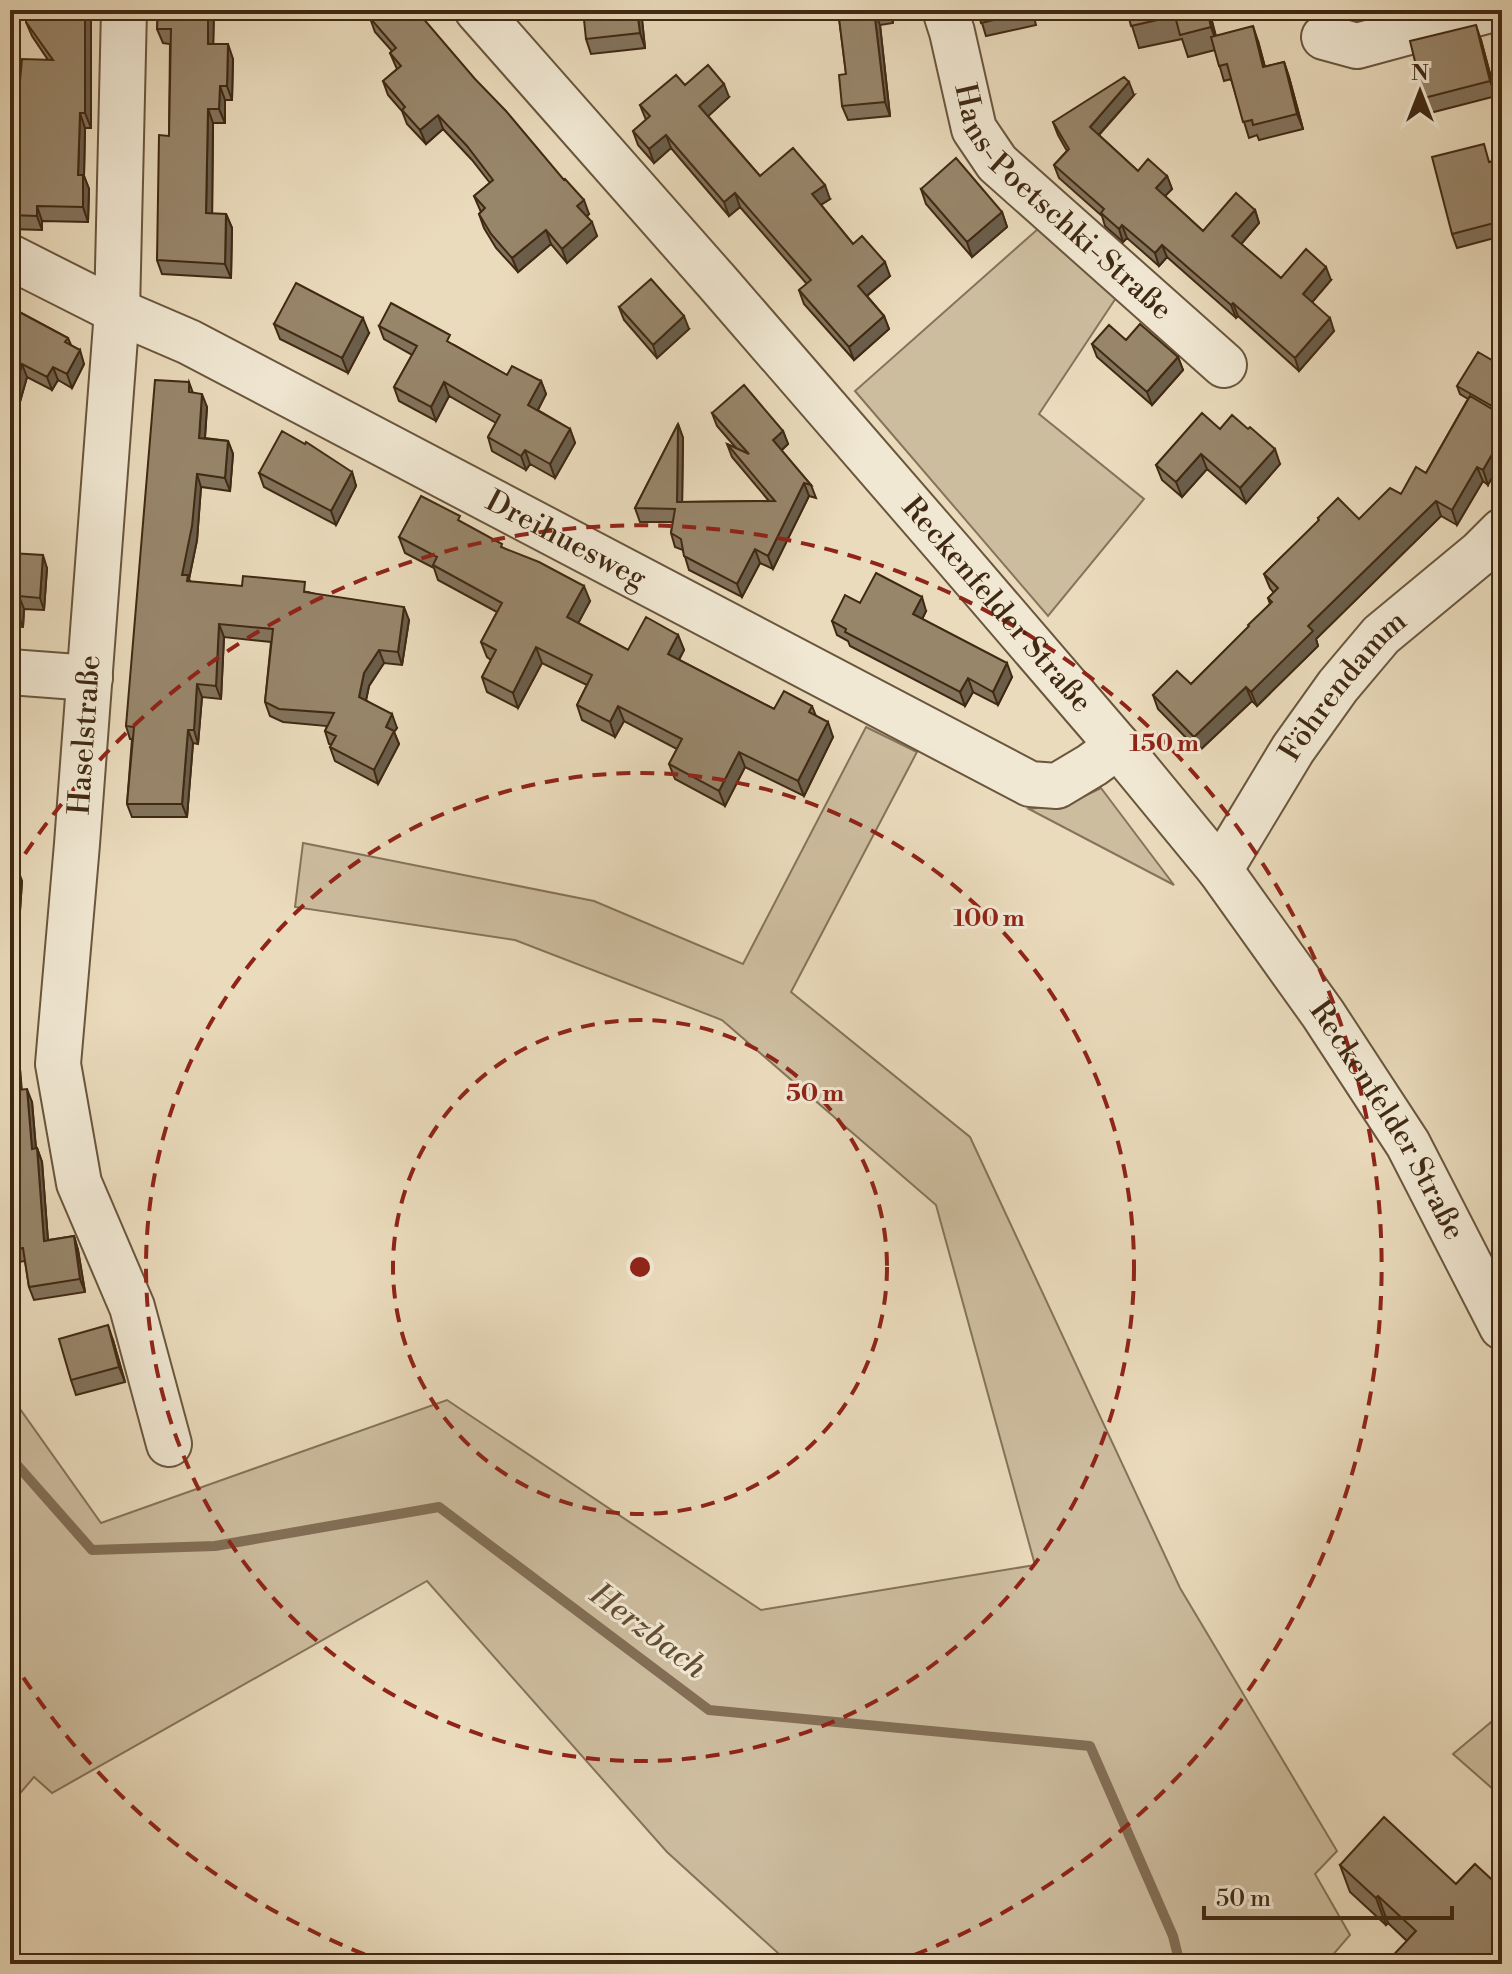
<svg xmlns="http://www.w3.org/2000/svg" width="1512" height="1974" viewBox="0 0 1512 1974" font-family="'Libre Bodoni',serif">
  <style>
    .green { fill: #cdbd9f; stroke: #867359; stroke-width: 2 }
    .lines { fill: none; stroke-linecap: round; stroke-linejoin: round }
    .stream { stroke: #836f56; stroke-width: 10 }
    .minor-casing { stroke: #6a563d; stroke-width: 48 }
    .minor { stroke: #f1e8d3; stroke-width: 44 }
    .wall { fill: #83735c; stroke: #402913; stroke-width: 2 }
    .shaded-wall { fill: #6a5e4b; stroke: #402913; stroke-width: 2 }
    .building { fill: #98866b; stroke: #402913; stroke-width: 2 }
    .ring { fill: none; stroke: #8f2418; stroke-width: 4; stroke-dasharray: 14 10 }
    .labels { text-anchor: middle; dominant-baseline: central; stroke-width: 6; stroke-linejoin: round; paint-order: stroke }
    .street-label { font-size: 30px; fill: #402913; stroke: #f1e8d3 }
    .water-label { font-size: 32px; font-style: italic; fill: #624c35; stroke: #f1e8d3 }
    .centre { fill: #8f2418; stroke: #f1e8d3; stroke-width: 4 }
    .ring-label { font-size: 24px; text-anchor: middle; font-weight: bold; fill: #8f2418; stroke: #f1e8d3; stroke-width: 6; stroke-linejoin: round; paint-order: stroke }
  </style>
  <rect width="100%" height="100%" fill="#eadbbc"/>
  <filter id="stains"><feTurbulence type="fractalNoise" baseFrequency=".0025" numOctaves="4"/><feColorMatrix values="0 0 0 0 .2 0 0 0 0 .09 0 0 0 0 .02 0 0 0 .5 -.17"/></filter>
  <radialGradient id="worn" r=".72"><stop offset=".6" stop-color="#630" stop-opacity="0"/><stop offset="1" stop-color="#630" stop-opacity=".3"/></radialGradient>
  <!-- green -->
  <path class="green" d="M1039 228 1116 298 1039 414 1144 499 1048 616 855 391Z
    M866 727 917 752 791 992 970 1137 1180 1588 1337 1851 1315 1874 1350 1935 1325 1964H790L667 1852 427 1581 52 1793 34 1777 10 1805V1395L101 1523 447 1400 761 1610 1035 1565 936 1205 722 1020 515 940 295 907 303 843 594 901 743 964Z
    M1101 788 1174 885 1029 809 1068 804Z
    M1502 1713V1797L1453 1754Z"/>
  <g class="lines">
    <!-- stream -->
    <path class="stream" d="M10 1457 92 1550 215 1546 439 1507 709 1710 1090 1746 1173 1936 1180 1964"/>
    <defs>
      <g id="minor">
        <path d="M124 10 117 311 77 844 58 1064 79 1183 132 1307 169 1444"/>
        <path id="s1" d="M477 10 718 283 953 554 1118 746 1220 870 1323 1014 1408 1144 1502 1327"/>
        <path id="s2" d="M945 10 952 32 974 129 997 163 1224 365"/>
        <path d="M1324 37 1357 46 1490 10"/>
        <path id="s3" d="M10 257 117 311 189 342 1030 784 1057 786 1092 765 1118 746"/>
        <path d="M10 672 90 678"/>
        <path id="s4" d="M1220 870 1293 749 1338 686 1381 635 1480 553 1502 531"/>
      </g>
    </defs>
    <!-- minor casing -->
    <use href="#minor" class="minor-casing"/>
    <!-- minor -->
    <use href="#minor" class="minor"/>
  </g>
  <!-- wall -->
  <path class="wall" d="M10 10H91V128H85L84 176 89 189 88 222 42 221V230L10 229V91L19 92 48 60 32 36 26 22 27 15H10Z
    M158 10H214L213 44 233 59 232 100H225V123H213L212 214H226L232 228 231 278 162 274 157 260 169 136 170 44 163 43 157 29Z
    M641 10 645 48 591 54 586 39Z
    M838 10H892L893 23 880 25 890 116 848 120 842 106 846 74Z
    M978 10H1032L1036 25 986 36Z
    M1127 10H1209L1216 36 1258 41 1265 67 1284 62 1289 77 1303 129 1259 140 1257 135 1249 138 1231 79 1224 81 1215 50 1188 57 1182 39 1139 48Z
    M370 18 589 214 587 216 597 236 567 263 551 244 518 272 496 248 484 228 479 214 481 212 474 196 490 183 472 160 443 129 426 144 407 124 402 111 388 95 383 81 397 69 390 53 392 51 375 32Z
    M1481 40 1496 96 1430 113 1424 98Z
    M685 85 729 97 708 116 760 176 830 199 821 205 853 244 890 276 867 296 884 316 889 329 854 360 804 304 799 290 807 284 740 207 729 216 671 148 654 163 638 145 633 131 646 120 640 105Z
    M1134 95 1099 135 1138 171 1167 176 1172 189 1165 196 1203 231 1255 210 1259 223 1241 244 1281 278 1331 280 1312 302 1334 331 1299 371 1238 316 1236 318 1167 257 1159 266 1127 238 1123 242 1105 226 1102 216 1059 178 1054 165 1067 151 1058 135 1053 122Z
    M1495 161 1502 182V236L1457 248 1452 234 1490 162Z
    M921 189 1002 212 1007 227 972 257 926 204Z
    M10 307 68 338 71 345 84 364 72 388 58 380 52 390 27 377 10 437Z
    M619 307 689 329 657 358 624 320Z
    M274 324 369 333 348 373 280 339Z
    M379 326 454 345 507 375 541 381 546 394 538 410 570 429 575 443 555 478 530 464 526 470 492 451 488 437 496 423 449 396 436 421 399 401 394 387 412 355 384 339Z
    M1126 340 1178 357 1183 370 1152 405 1097 357 1092 344Z
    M1502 366V401L1496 411 1488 485 1483 481 1457 525 1441 516 1316 639 1318 646 1257 706 1252 701 1199 751 1158 709 1153 695 1191 684 1249 627 1270 604 1268 598 1274 593 1270 588 1264 574 1319 521 1318 518 1359 519 1401 494 1426 473 1468 399 1460 394 1457 386Z
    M189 382 193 393 207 407 205 438 228 441 233 454 230 491 201 487 197 540 189 579 190 582 308 592 409 620 402 665 384 663 369 686 366 700 397 728 394 732 399 744 378 784 335 761 330 747 332 745 329 744 325 731 327 726 283 722 270 716 265 702 271 642 224 637 221 699 202 697 198 744 193 743 187 817H132L127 804 132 739H130L126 726Z
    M712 413 783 431 788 444 781 451 811 485 816 498 809 496 773 569 760 563 742 597 689 570 683 550 675 547 671 533 673 522H640L635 508 678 424 683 438 682 502 769 501 732 457 727 444 737 449 717 426Z
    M1220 429 1280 464 1246 503 1207 469 1182 497 1162 480 1156 465Z
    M352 472 356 486 336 525 264 487 259 473Z
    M462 523 590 601 578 623 628 650 678 635 684 650 679 660 774 709 812 706 816 716 833 737 804 796 745 767 725 806 675 779 669 764 677 749 624 721 615 737 582 720 577 705 587 685 542 663 518 708 487 692 482 677 491 660 487 657 481 642 497 612 438 580 434 568 405 553 399 537Z
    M10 553 47 568 44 610 24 609 23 627 10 626Z
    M860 603 926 611 922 619 1012 677 998 705 973 692 965 706 850 646 848 641 837 635 832 621Z
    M10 867 22 881 19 926H10Z
    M10 1056H15L20 1069 21 1089 32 1102 36 1148H37L42 1162 48 1240 74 1236 78 1250 85 1292 34 1300 29 1287 25 1261 10 1263Z
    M113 1340 125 1382 76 1395 71 1380Z
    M1475 1864 1407 1941 1388 1923 1386 1925 1350 1892 1340 1865 1456 1884Z"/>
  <!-- shaded-wall -->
  <path class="shaded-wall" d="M85 10H91V128L85 113Z
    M208 10H214L213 58 208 44Z
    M637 10H641L645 48 640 33Z
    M874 10 880 25 890 116 885 102Z
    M889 10H892L893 23Z
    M1207 10H1209L1219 49 1211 27Z
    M1476 25 1481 40 1496 96 1490 81Z
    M1253 26 1258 41 1269 82 1263 67Z
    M228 44 233 59 232 100 227 86Z
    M1284 62 1289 77 1303 129 1297 114Z
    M1129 82 1134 95 1094 140 1090 127Z
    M724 84 729 97 704 120 699 106Z
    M220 86 225 100V123L219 109Z
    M208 109 213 123 212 228 206 213Z
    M80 113 85 128 84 176 89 189 88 222 83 207 78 175Z
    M438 115 443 129 426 144 420 130Z
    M666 135 671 148 654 163 649 149Z
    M1167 176 1172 189 1160 201 1156 188Z
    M825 185 830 199 817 207 812 194Z
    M735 193 740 207 729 216 724 202Z
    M584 200 589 214 582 220 577 206Z
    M37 206 42 221V230L37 216Z
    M1255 210 1259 223 1237 249 1232 236Z
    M1002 212 1007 227 972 257 967 242Z
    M226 214 232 228 231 278 225 264Z
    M592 222 597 236 567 263 562 249Z
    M1122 225 1127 238 1123 242 1119 229Z
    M546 230 551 244 518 272 512 258Z
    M1162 245 1167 257 1159 266 1155 253Z
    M885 262 890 276 863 299 858 286Z
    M1326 267 1331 280 1308 307 1303 294Z
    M1233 303 1238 316 1236 318 1231 305Z
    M684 316 689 329 657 358 653 345Z
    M884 316 889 329 854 360 849 347Z
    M363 318 369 333 348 373 342 358Z
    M1330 318 1334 331 1299 371 1295 358Z
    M80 350 84 364 72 388 67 374Z
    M1178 357 1183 370 1152 405 1147 392Z
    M22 364 27 377 10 437V407Z
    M53 367 58 380 52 390 47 377Z
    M541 381 546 394 533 419 528 405Z
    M444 382 449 396 436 421 431 407Z
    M1502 388V401L1495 414 1492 406Z
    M202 394 207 407 204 451 199 438Z
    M678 424 683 438 682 516 677 502Z
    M570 429 575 443 555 478 550 464Z
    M783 431 788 444 777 454 773 440Z
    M1502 437V460L1488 485 1483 470Z
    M228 441 233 454 230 491 225 478Z
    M1275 449 1280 464 1246 503 1240 488Z
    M525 450 530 464 526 470 521 456Z
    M1201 454 1207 469 1182 497 1176 482Z
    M1477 467 1483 481 1457 525 1452 510Z
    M352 472 356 486 336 525 331 511Z
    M197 474 201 487 197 540 189 579 193 588 182 575Z
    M804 483 809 496 773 569 768 556Z
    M1436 501 1441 516 1316 639 1318 646 1257 706 1251 692 1308 626Z
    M755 549 760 563 742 597 737 584Z
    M43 555 47 568 44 610 40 598Z
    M584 586 590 601 573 633 567 617Z
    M19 596 24 609 23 627 18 614Z
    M922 597 926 611 918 628 913 614Z
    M404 607 409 620 402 665 398 652Z
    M219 624 224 637 221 699 216 686Z
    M678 635 684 650 673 670 668 654Z
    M536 647 542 663 518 708 513 693Z
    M379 650 384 663 369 686 364 710 359 697 364 673Z
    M1007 663 1012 677 998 705 993 692Z
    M968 678 973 692 965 706 960 692Z
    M197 684 202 697 198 744 194 730Z
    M1246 687 1252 701 1199 751 1194 737Z
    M618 706 624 721 615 737 610 722Z
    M392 714 397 728 394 732 399 744 378 784 374 770 386 727Z
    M828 722 833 737 804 796 798 781Z
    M188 730 193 743 187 817 182 804Z
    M739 752 745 767 725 806 719 791Z
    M17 867 22 881 19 926 14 913Z
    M10 966 14 978 12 1016 10 1012Z
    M15 1056 20 1069 23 1103 18 1090Z
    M27 1089 32 1102 37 1162 32 1149Z
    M37 1148 42 1162 49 1254 44 1241Z
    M74 1236 78 1250 85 1292 80 1279Z
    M108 1325 113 1340 125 1382 119 1367Z
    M1378 1896 1388 1923 1386 1925 1376 1898Z"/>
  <!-- building -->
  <path class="building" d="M27 10H85V113H80L78 175H83V207L37 206V216L10 215V91L19 92 22 59 53 60 26 22Z
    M158 10H208V44H228L227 86H220L219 109H208L206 213 226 214 225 264 157 260 159 135 169 136 171 29H157Z
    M370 10H416L475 79 506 111 564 180 565 179 584 200 577 206 592 222 562 249 546 230 512 258 491 234 479 214 485 208 474 196 493 180 467 146 438 115 420 130 402 110 405 107 383 81 401 66 390 53 396 48 370 18Z
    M583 10H637L640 33 586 39Z
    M838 10H877H874L885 102 842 106 839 75 846 74Z
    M978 10H1031V11L981 23Z
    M1127 10H1207L1211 27 1180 35 1175 16 1131 26Z
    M1476 25 1490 81 1424 98 1410 41Z
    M1253 26 1263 67 1284 62 1297 114 1253 125 1252 120 1243 122 1227 64 1219 66 1211 37Z
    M708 65 724 84 699 106 760 176 793 148 825 185 812 194 853 244 862 236 885 262 858 286 884 316 849 347 799 290 811 280 735 193 724 202 666 135 649 149 633 131 650 116 640 105 676 75 685 85Z
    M1124 77 1129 82 1090 127 1138 171 1148 159 1167 176 1156 188 1203 231 1236 193 1255 210 1232 236 1281 278 1306 249 1326 267 1303 294 1330 318 1295 358 1233 303 1231 305 1162 245 1155 253 1122 225 1119 229 1101 213 1104 209 1054 165 1069 149 1053 122Z
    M1484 144 1489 162 1495 161 1502 187V221L1452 234 1432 157Z
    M956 158 1002 212 967 242 921 189Z
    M651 279 684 316 653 345 619 307Z
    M296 283 363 318 342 358 274 324Z
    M391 303 450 335 447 341 507 375 512 366 541 381 528 405 570 429 550 464 525 450 521 456 488 437 500 415 444 382 431 407 394 387 417 346 379 326Z
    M10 307 68 338 65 342 80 350 67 374 53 367 47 377 22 364 10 407Z
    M1140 324 1178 357 1147 392 1092 344 1109 325 1126 340Z
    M1478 352 1502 366V388L1492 406 1457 386Z
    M155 380 189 382V392L202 394 199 438 228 441 225 478 197 474 192 526 182 575H188L187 581 242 586 243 576 305 582 304 592 404 607 398 652 379 650 364 673 359 697 392 714 386 727 394 731 374 770 330 747 336 736 325 731 334 713 279 709 265 702 273 629 219 624 216 686 197 684 194 730H188L182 804H127L134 727 126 726Z
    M744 385 783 431 773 440 811 485 804 483 768 556 755 549 737 584 684 556 681 539 671 533 675 509 635 508 678 424 677 502 775 501 727 444 749 454 712 413Z
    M1470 396 1502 415V437L1483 470 1477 467 1452 510 1436 501 1308 626 1313 631 1251 692 1246 687 1194 737 1153 695 1177 671 1191 684 1249 626 1248 625 1272 602 1268 598 1278 588 1264 574 1319 520 1318 518 1338 498 1359 519 1390 488 1401 494 1416 467 1426 473Z
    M1202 413 1220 429 1232 415 1248 429 1250 427 1275 449 1240 488 1201 454 1176 482 1156 465Z
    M282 431 305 444 306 442 352 472 331 511 259 473Z
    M421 496 460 516 458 520 502 544 501 547 539 562 584 586 567 617 628 650 646 617 678 635 668 654 774 709 784 691 812 706 809 712 828 722 798 781 739 752 719 791 669 764 682 739 618 706 610 722 577 705 592 675 536 647 513 693 482 677 496 650 481 642 502 603 433 565 437 557 399 537Z
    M10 553 43 555 40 598 19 596 18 614H10Z
    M876 573 922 597 913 614 1007 663 993 692 968 678 960 692 845 632 846 629 832 621 845 595 860 603Z
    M10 867H17L14 913 10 912Z
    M10 1056H15L18 1090 27 1089 32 1149 37 1148 44 1241 74 1236 80 1279 29 1287 23 1248 10 1249Z
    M108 1325 119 1367 71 1380 59 1339Z
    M1384 1817 1456 1884 1475 1864 1502 1889V1964H1385L1416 1931 1378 1896 1376 1898 1340 1865Z"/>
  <!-- distance rings -->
  <g class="ring">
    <circle cx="640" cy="1267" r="247"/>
    <circle cx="640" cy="1267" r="494"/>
    <path d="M387 1963A741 741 0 0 1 12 1660M12 874A741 741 0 1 1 893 1963"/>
  </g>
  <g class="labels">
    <!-- street labels -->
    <g class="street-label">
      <text stroke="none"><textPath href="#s2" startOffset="234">Hans-Poetschki-Straße</textPath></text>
      <text stroke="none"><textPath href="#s3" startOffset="624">Dreihuesweg</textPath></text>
      <text stroke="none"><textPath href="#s1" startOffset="790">Reckenfelder Straße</textPath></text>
      <text stroke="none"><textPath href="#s4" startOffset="222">Föhrendamm</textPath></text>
      <text transform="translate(85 735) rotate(-86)">Haselstraße</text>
      <text stroke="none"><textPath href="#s1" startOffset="1438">Reckenfelder Straße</textPath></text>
    </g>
    <!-- water labels -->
    <g class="water-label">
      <text transform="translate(648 1631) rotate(37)">Herzbach</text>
    </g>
  </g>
  <circle cx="640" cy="1267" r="12" class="centre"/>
  <g class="ring-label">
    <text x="1164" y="751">150 m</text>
    <text x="989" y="926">100 m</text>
    <text x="815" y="1101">50 m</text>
  </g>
  <!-- margin -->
  <rect width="1512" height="1974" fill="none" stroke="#eadbbc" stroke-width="40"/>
  <rect x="12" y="12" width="1488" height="1950" fill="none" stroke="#402913" stroke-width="4"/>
  <rect x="20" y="20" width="1472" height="1934" fill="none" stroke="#402913" stroke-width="2"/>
  <!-- north arrow -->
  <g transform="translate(1420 92)" stroke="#f1e8d3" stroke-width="6" paint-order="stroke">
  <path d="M0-6L14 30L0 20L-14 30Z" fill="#402913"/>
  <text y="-12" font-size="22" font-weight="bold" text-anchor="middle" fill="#402913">N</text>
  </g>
  <!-- scale -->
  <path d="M1204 1906v12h248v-12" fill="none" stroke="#402913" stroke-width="4"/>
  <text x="1216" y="1906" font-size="24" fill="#402913" stroke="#f1e8d3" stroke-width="6" paint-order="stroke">50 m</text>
  <rect width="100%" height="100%" filter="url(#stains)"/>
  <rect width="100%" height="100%" fill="url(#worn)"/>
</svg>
